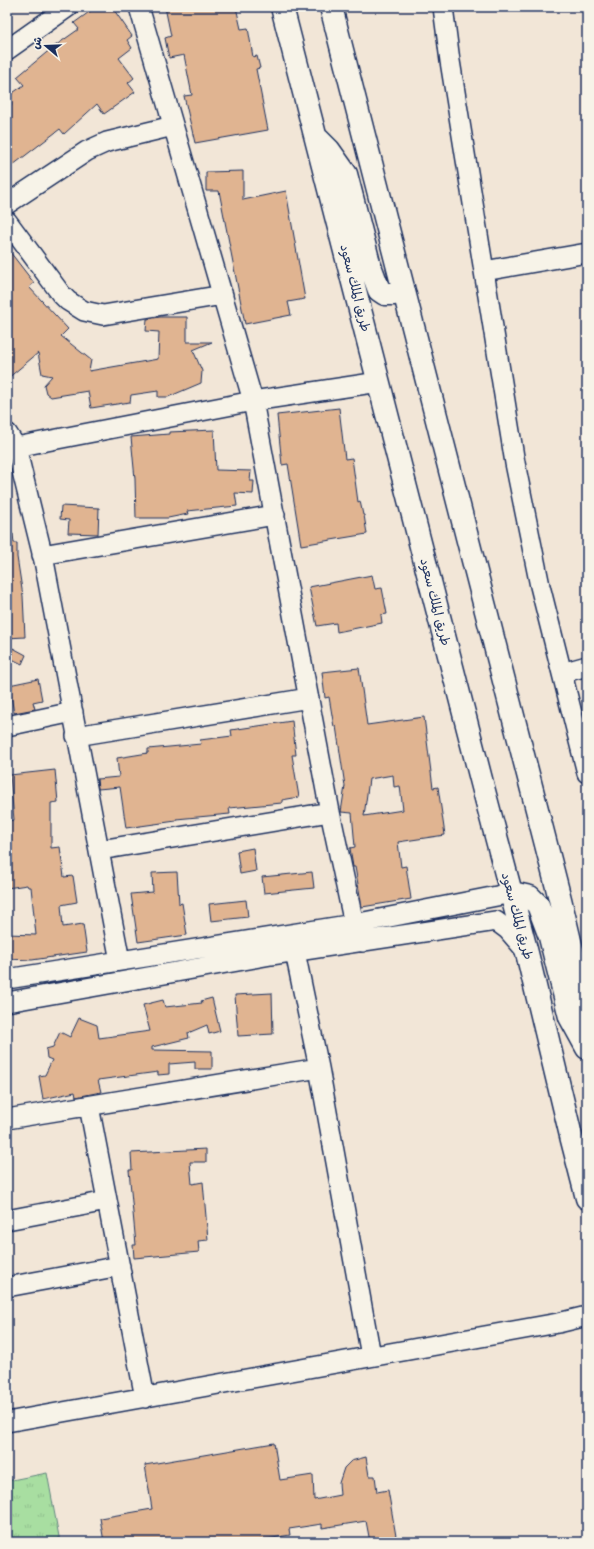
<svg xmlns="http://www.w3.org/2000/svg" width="594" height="1549" viewBox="0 0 594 1549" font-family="'Balsamiq Sans','Playpen Sans Arabic',sans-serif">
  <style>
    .park { fill: url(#park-tufts); stroke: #628680 }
    .building { fill: #e0b491; stroke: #1b2f5e; fill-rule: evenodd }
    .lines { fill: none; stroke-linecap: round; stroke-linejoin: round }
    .minor-casing { stroke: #1b2f5e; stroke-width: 22 }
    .major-casing { stroke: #1b2f5e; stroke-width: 25 }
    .minor { stroke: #f7f3e8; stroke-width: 19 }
    .major { stroke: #f7f3e8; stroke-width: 22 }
    .labels { text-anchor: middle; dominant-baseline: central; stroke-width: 3; stroke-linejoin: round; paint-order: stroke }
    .street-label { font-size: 13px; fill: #1b2f5e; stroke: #f7f3e8 }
  </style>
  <defs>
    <pattern id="park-tufts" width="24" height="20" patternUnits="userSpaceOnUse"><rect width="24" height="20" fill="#a8dea1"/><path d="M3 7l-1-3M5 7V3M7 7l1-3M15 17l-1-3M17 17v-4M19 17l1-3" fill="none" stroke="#90bf8d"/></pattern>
  </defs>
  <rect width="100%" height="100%" fill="#f2e6d7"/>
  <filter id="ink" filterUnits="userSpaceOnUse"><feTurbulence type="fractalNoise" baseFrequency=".025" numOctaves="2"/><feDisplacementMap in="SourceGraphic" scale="8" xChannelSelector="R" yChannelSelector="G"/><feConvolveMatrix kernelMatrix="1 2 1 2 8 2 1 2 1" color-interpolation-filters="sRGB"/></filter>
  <g filter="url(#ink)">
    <!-- park -->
    <path class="park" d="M47 1473 60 1542H7V1481Z"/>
    <!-- building -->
    <path class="building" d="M96 7H112L132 36 127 40 132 48 119 58 134 78 128 83 135 92 104 114 97 104 64 134 60 129 13 165 7 157V154L12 150 7 142V108L12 104 7 97 24 85 17 77 52 48 79 29 74 23Z
      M165 7H236L241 29 248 28 253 57 257 56 260 68 256 69 268 130 195 143 184 96 192 95 184 55 169 58 165 38 171 36Z
      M243 171V200L286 191 305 299 288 302 291 315 245 324 219 191H206V172Z
      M7 248 34 283 29 287 68 329 61 336 91 360 89 371 158 359 159 332 146 331 147 319 160 317H187V342H212L193 350 202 371 201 383 168 397H158V391L131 395 130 402 91 408 88 391 51 397 46 393 44 385 52 376 42 374 38 353 7 379Z
      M339 408 345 459 352 458 358 502 360 501 363 515H364L367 534 301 545 288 464 282 465 277 415Z
      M214 430 216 470 251 471 250 481H254L253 494 235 493 237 506 187 511 188 514 168 518H136L135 479 131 437 169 434V432Z
      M61 506 99 508 98 534 68 533 69 520 60 519Z
      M7 534H13L14 543H17V557L23 596 25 637 7 638Z
      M372 575 375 589 382 588 387 614 381 615 382 623 337 632 336 623 317 626 309 587Z
      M13 648 26 655 22 664 8 657Z
      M359 668 367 725 424 717 433 788 438 787 445 835 398 842 401 867 406 866 411 899 362 907 355 867H353L350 848 355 847 352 813 341 812 345 786 336 726 334 727 329 697 325 698 322 672ZM393 775 394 787 400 786 403 810 364 816 369 779Z
      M38 679 42 700 33 702 35 709 14 713 9 685Z
      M292 721 296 755H292L299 797 282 800V803L229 808 230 814 176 819V821L126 828 120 787 98 789 97 779 119 777 117 758 148 753V749L201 744 200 740 232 736 231 730Z
      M55 770 58 802 51 803V848L60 847 64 877 73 876 77 902 61 905 63 927 83 924 87 952 32 960 7 959V934L36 935 31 887H28L27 885 7 888V821L14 820 10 775Z
      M253 848 256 871 240 874 237 851Z
      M177 872 179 904 182 903 187 935 138 942 131 894 153 892 152 873Z
      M312 872 314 888 264 893 262 877Z
      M246 900 248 917 211 921 209 904Z
      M272 993 273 1034 238 1036 235 995Z
      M212 998 220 1031 209 1034 207 1025 188 1033 189 1038 152 1047V1050L212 1051V1069H195V1062L169 1064V1074L158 1075V1072L98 1080 101 1092 76 1097 75 1092 43 1099 39 1076 45 1075 52 1060 47 1058 46 1049 53 1047 60 1032 70 1037 79 1018 97 1025 99 1038 150 1031 143 1005 163 1000 165 1007 202 1003 201 1001Z
      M206 1149V1162H190L192 1184 203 1182 208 1240 198 1241 199 1252 134 1258 133 1245H136L129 1170H132L131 1153Z
      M274 1443 280 1480 313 1475 314 1500 340 1495 339 1483 344 1468 351 1461 366 1457 369 1476H375L377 1492 388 1490 397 1542H370L366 1521 322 1528V1524L289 1529 290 1535 250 1542H104L100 1518 152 1509 145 1465Z"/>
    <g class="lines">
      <defs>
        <path id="minor" d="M139 7 253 401 330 812 354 924 362 942
          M443 7 450 61 515 463 540 586 587 773
          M7 50 68 7
          M7 204 87 151 107 142 173 126
          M7 221 61 294 68 301 84 311 103 315 223 295
          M484 271 587 253
          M7 433 16 447 44 561 120 961
          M16 447 253 401 379 382
          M42 555 275 515
          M562 673 587 666
          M7 726 73 712
          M76 736 309 698
          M100 850 330 812
          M295 952 319 1068 371 1356
          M7 979 354 924 512 893
          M7 1002 271 955 496 921 508 930 527 952
          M89 1106 145 1398
          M7 1119 319 1068
          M7 1220 107 1201
          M7 1287 120 1266
          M7 1422 558 1323 587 1316"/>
        <path id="major" d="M282 7 484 791 527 953 572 1140 587 1198
          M331 7 560 899 587 1012
          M319 140 329 150 346 174 369 263 379 290 385 294H393L399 292 403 287
          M512 893 530 897 538 905 550 937 570 1017 587 1048"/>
      </defs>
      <!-- minor casing -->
      <use href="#minor" class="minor-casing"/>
      <!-- major casing -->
      <use href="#major" class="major-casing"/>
      <!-- minor -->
      <use href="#minor" class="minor"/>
      <!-- major -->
      <use href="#major" class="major"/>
    </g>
  </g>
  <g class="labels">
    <!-- street labels -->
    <g class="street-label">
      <text transform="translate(355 288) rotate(76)">طريق الملك سعود</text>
      <text transform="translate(435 602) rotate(76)">طريق الملك سعود</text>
      <text transform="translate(517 916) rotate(75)">طريق الملك سعود</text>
    </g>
  </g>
  <!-- margin -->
  <rect width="594" height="1549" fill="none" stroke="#f7f3e8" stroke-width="24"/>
  <rect x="12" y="12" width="570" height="1525" fill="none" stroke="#1b2f5e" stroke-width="1.5" filter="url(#ink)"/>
  <!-- north arrow -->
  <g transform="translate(46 46) rotate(289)" stroke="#f7f3e8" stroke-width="3" paint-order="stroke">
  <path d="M0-3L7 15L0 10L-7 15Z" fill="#1b2f5e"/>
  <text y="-6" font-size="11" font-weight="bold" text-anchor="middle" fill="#1b2f5e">ش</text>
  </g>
</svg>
